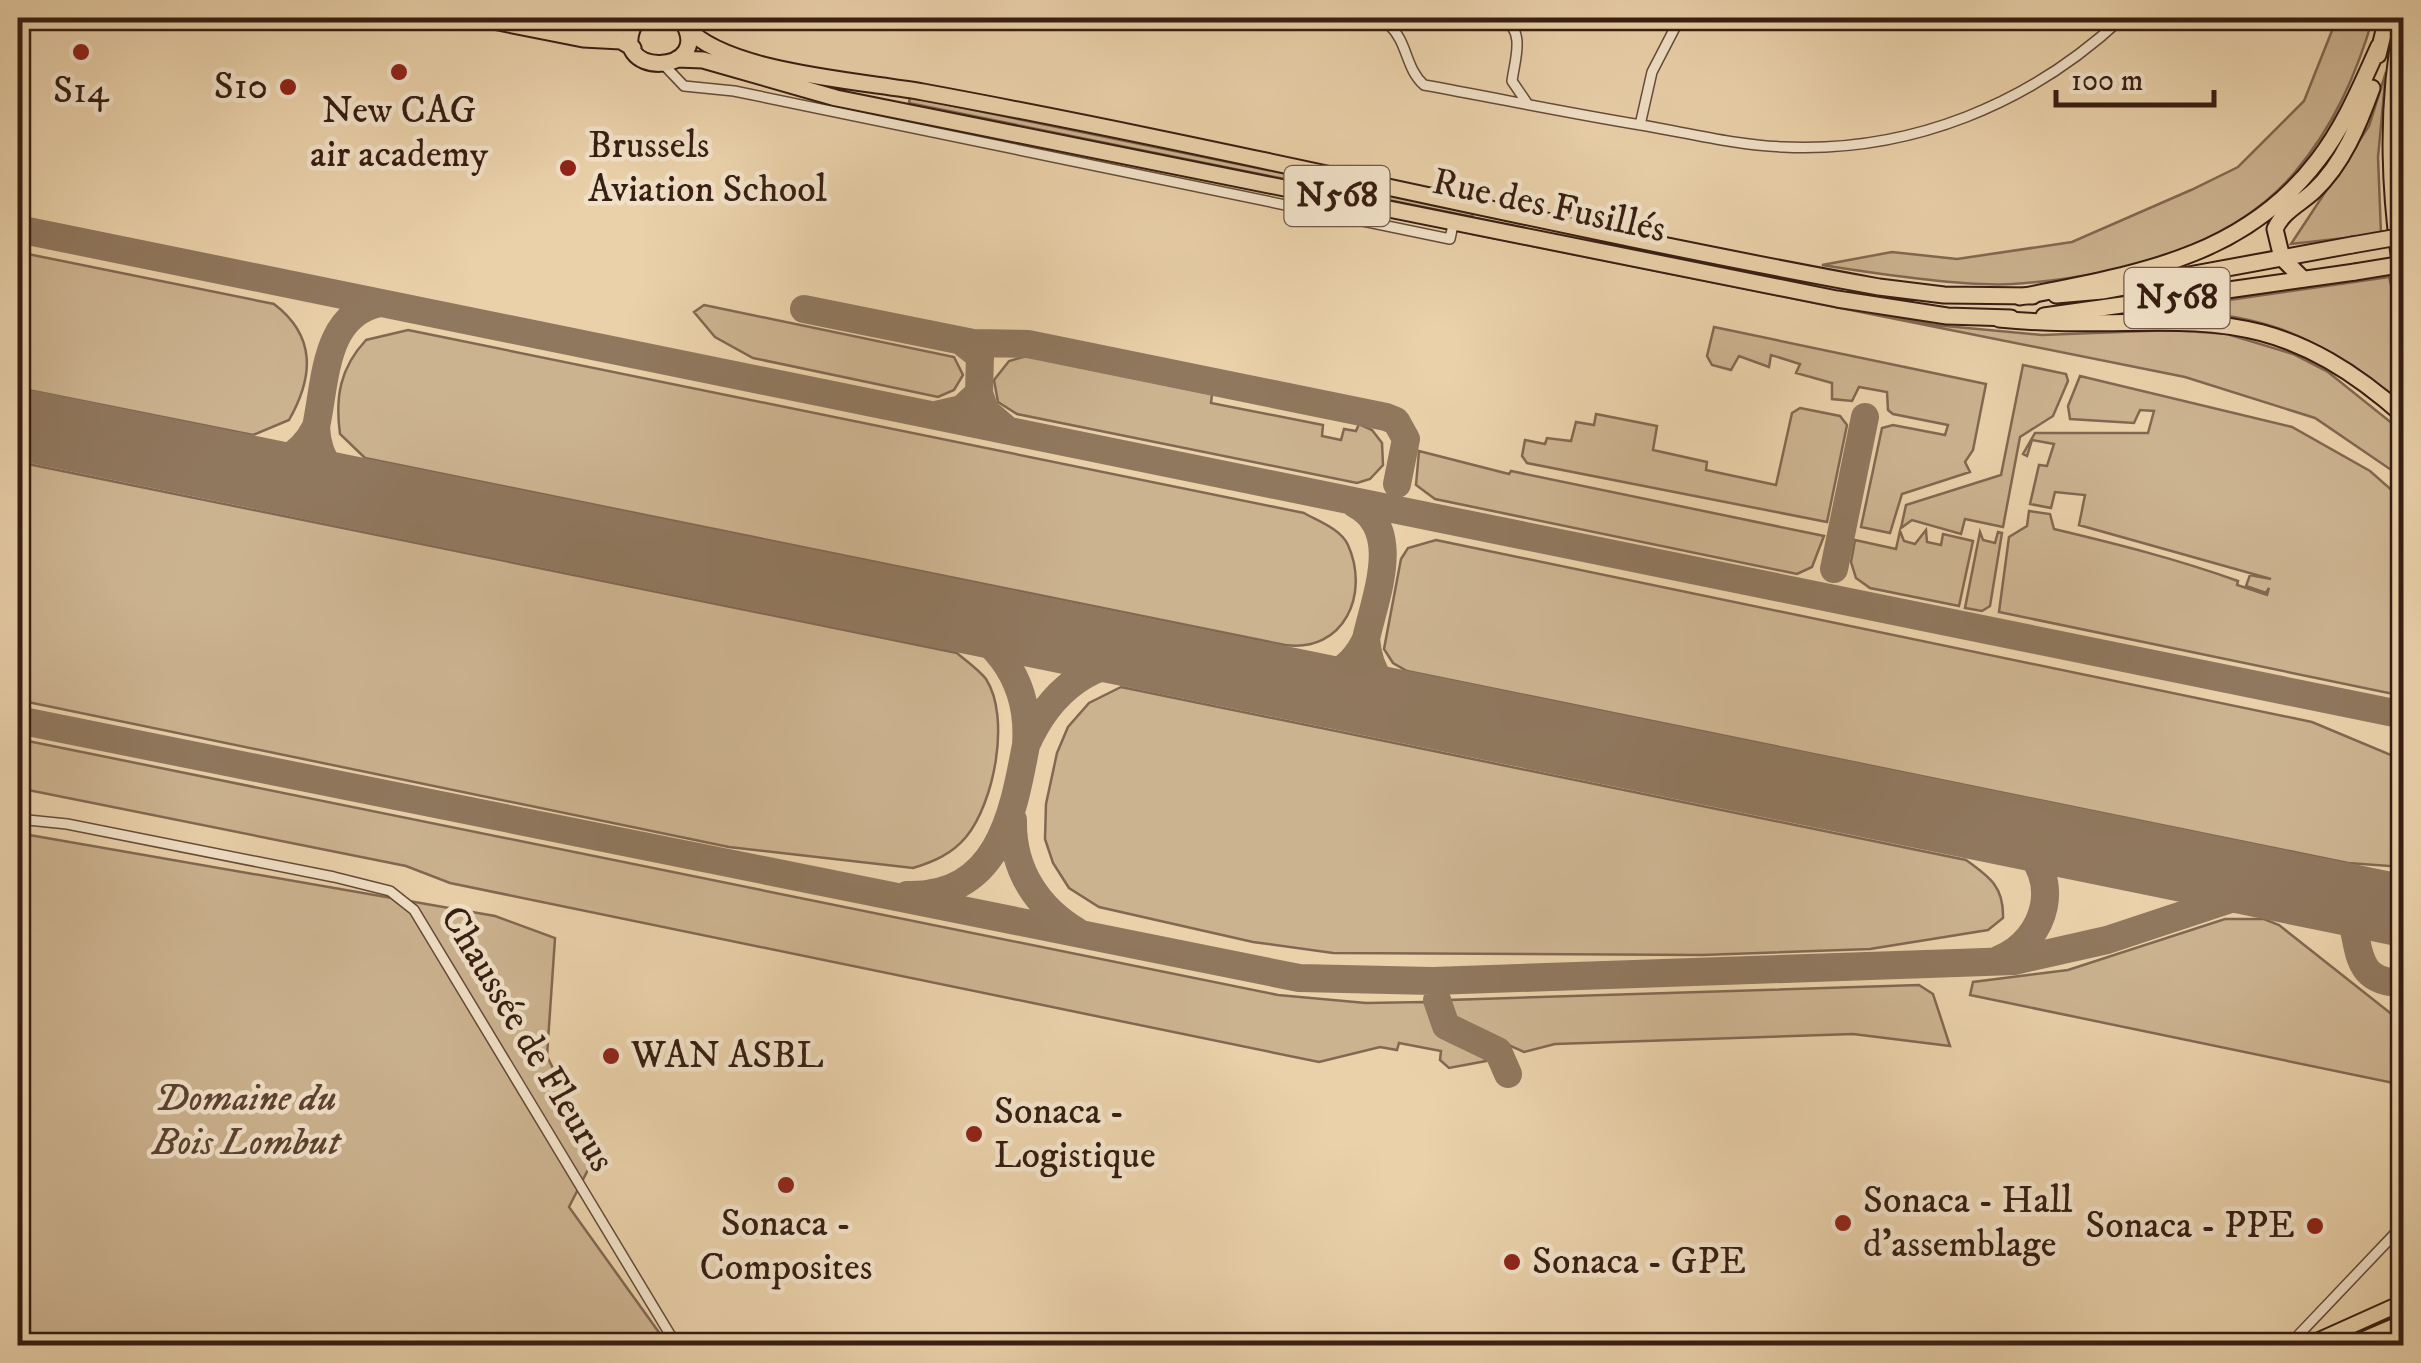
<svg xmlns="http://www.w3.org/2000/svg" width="2421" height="1363" viewBox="0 0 2421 1363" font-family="'IM FELL DW Pica',serif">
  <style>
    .green { fill: #ccb390; stroke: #826851; stroke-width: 2.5 }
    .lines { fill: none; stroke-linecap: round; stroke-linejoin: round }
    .taxiway { stroke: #90785e; stroke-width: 28 }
    .runway { stroke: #90785e; stroke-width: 72 }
    .minor-casing { stroke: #644b38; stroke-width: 12 }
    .primary-casing { stroke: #371e12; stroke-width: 18 }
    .trunk-casing { stroke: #371e12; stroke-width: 19 }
    .motorway-casing { stroke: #371e12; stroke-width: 19 }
    .minor { stroke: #f1e1c8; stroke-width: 9 }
    .primary { stroke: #ead1aa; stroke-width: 14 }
    .trunk { stroke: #ead1aa; stroke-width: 15 }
    .motorway { stroke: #ead1aa; stroke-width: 15 }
    .trunk-bridge-casing { stroke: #371e12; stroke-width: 19; stroke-linecap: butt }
    .trunk-bridge { stroke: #ead1aa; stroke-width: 15 }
    .poi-dot { fill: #8f2418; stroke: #f1e1c8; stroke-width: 4 }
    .labels { text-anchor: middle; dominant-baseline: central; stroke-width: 9; stroke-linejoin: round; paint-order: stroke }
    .shield { fill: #f1e1c8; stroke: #6f5849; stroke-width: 2.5 }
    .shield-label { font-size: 35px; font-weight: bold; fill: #371e12 }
    .poi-label { font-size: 38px; fill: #371e12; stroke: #f1e1c8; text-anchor: start }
    .street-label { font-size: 38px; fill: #371e12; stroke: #f1e1c8 }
    .park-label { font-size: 38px; font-style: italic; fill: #5c4332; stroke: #f1e1c8 }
  </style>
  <rect width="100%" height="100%" fill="#ead1aa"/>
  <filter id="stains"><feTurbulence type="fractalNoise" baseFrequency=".002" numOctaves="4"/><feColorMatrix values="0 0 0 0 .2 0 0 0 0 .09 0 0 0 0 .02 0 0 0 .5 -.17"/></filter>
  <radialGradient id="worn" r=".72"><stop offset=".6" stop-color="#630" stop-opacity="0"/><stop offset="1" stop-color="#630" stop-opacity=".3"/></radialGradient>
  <!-- green -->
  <path class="green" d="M2337 18H2373C2356 75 2334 126 2295 172 2230 250 2109 278 2012 284 1963 287 1872 273 1822 265L1892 252 1957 259 2072 242 2191 190 2238 167 2304 101Z
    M2386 72 2378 157 2381 234 2291 244 2369 126Z
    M910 97 1473 212 1472 217 909 103Z
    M1472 234 1935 325 2042 335 2172 330 2227 334 2293 354 2328 372 2403 432V478L2315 418 2185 377Z
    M18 252 274 304C316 336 314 376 289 420L253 435 18 388Z
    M2389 277 2403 331V407C2317 331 2252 307 2138 313Z
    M704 305 954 357 963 375 954 390 938 397 753 358 715 337 694 312Z
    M1714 327 1986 384 1973 450 1965 462 1970 472 1902 494 1890 533 1861 527 1882 428 1893 425 1945 435 1948 425 1893 414 1888 410 1887 392 1859 387 1852 401 1832 399V383L1796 373 1800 364 1771 355 1769 367 1739 356 1731 370 1712 365 1707 356Z
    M408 330 1304 513C1318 521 1341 529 1348 545 1370 594 1344 653 1285 645L365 458 340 434C335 397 340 368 366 340Z
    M1027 356 1212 394 1211 403 1323 425 1322 436 1341 440 1344 429 1356 431 1359 424 1372 430 1382 443 1383 465 1370 479 1357 483 1017 414 998 402 994 380 1009 361Z
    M2023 365 2066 374 2068 381 2053 416 2020 437 2003 527 1965 519 1961 534 1912 520 1901 528 1906 505 2001 475Z
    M2080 376 2292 427 2370 471 2403 500V696L1999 612 2009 537 2027 526 2029 511 2050 514 2054 529C2117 544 2177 559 2238 581L2237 585 2267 595 2269 588 2266 593 2246 586 2250 575 2271 579 2079 525 2085 495 2055 492 2051 508 2030 504 2039 465 2047 466 2054 444 2032 440 2027 456 2023 454 2035 433H2148L2154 411 2140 410 2134 423 2070 419 2068 406Z
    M1800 408 1840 416 1847 425 1827 522 1527 463 1522 456 1525 440 1545 444 1547 438 1571 441 1576 422 1594 425 1596 414 1657 426 1653 450 1707 462 1706 470 1776 485 1792 413Z
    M1419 451 1509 474 1511 471 1824 536 1812 567 1797 574 1435 499 1416 485Z
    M18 462 957 653C966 661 979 670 986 679 1011 718 994 803 966 837 952 854 933 862 913 868L729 847 18 700Z
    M1926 530 1927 542 1941 545 1943 534 1973 541 1959 606 1870 588 1856 578 1851 562 1855 540 1896 549 1900 531 1904 541 1915 544Z
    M1980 532 1983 540 1995 543 1998 532 2002 533 1990 606 1982 611 1965 608Z
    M1436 540 2312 722 2403 760V867L2348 863 1407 671 1393 663 1384 649 1401 559 1408 548Z
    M1121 687 1966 860C1990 877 2004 887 2003 918L1988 930 1870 949 1702 955 1333 953 1253 942 1099 907 1069 888 1053 863 1045 839 1046 804 1057 753 1068 727 1089 703Z
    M18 739 1278 995 1366 1003 1425 1002 1434 1026 1479 1050 1486 1061 1449 1068 1440 1060 1441 1051 1399 1043 1397 1050 1380 1047 1319 1062 450 883 406 866 18 788Z
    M18 833 495 916 555 938 547 1056 595 1156 569 1207 668 1345H18Z
    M2225 919H2264L2279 925 2394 1016 2403 1015V1085L1970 995 1973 982 2068 970Z
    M1919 985 1933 994 1950 1046 1853 1034 1555 1044 1524 1052 1457 1022 1449 1000Z"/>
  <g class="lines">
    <!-- taxiway -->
    <path class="taxiway" d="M18 229 2404 715
      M804 309 973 343 1028 344 1386 417 1396 421 1406 439 1397 484
      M961 341 980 356 979 393
      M936 415 962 409 979 393 985 411 1006 429
      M316 427C326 380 324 313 381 303
      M235 469C272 468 298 462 316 427 318 464 336 481 368 496
      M1355 504C1404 529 1375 597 1366 639
      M1834 569 1865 417
      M927 610C991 627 1031 677 1026 745 1054 682 1102 652 1171 660
      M1283 683C1321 682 1349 676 1366 639 1369 676 1386 694 1419 711
      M18 720 1299 978 1433 981 2014 961 2107 940 2267 887 2339 902C2369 928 2340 983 2404 983
      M1013 820C1012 869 1037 908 1078 932
      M1968 823C1986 828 2005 831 2020 843 2063 878 2047 939 2000 959
      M907 895C999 897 1013 814 1026 745
      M2351 901 2404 889
      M2388 908H2404
      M1437 1000 1446 1026 1498 1051 1508 1074"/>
    <!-- runway -->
    <path class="runway" d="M18 424 2404 911"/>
    <defs>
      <path id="minor" d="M1349 18 1389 25 1409 18
        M1502 18C1526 31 1515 58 1512 81L1527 103
        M1389 25C1408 42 1405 68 1424 85 1496 98 1568 113 1641 125 1688 133 1735 145 1783 147 1911 153 2030 104 2122 18
        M664 65 684 86 734 91 1450 239 1454 220
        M1640 125 1652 72 1680 18
        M18 819 67 824 334 877 390 891 414 910 677 1346
        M2288 1346 2404 1224"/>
      <path id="primary" d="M2306 1346 2404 1302
        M2348 1346 2404 1322"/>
      <path id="trunk" d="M478 18 583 39 621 41 633 48
        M542 18 608 30 635 22
        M638 18C598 80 722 77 680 18
        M686 27C726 73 863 81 923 92 1243 151 1559 229 1879 287L1944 295 2033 296
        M677 59 703 60 836 98 1837 299 1947 316 2011 318
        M2056 295 2102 291 2352 245
        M2044 316 2355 272"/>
      <path id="motorway" d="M2403 18C2385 109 2389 197 2404 288
        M2378 55 2387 18
        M2303 279 2282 258 2275 229C2283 211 2300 204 2314 191 2343 164 2359 124 2372 88
        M2020 297C2133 274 2243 259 2318 160 2345 125 2361 85 2379 46
        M1999 319C2172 336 2255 283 2404 416"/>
    </defs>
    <!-- minor casing -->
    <use href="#minor" class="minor-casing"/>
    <!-- primary casing -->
    <use href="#primary" class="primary-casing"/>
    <!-- trunk casing -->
    <use href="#trunk" class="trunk-casing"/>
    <!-- motorway casing -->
    <use href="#motorway" class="motorway-casing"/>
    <!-- minor -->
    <use href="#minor" class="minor"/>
    <!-- primary -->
    <use href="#primary" class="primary"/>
    <!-- trunk -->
    <use href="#trunk" class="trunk"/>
    <!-- motorway -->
    <use href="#motorway" class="motorway"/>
    <defs>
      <path id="trunk-bridge" d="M2352 245 2404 236
        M2355 272 2404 264"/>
    </defs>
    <!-- trunk-bridge casing -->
    <use href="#trunk-bridge" class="trunk-bridge-casing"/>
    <!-- trunk-bridge -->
    <use href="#trunk-bridge" class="trunk-bridge"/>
  </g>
  <!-- markers -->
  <g class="poi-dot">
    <circle cx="81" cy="52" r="10"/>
    <circle cx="399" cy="72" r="10"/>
    <circle cx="288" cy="87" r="10"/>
    <circle cx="568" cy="168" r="10"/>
    <circle cx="611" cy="1056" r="10"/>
    <circle cx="974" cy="1134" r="10"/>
    <circle cx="786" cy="1185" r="10"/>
    <circle cx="1843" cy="1223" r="10"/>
    <circle cx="2315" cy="1226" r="10"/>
    <circle cx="1512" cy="1262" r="10"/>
  </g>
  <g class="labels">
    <!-- shield labels -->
    <g class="shield">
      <rect x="1284.5" y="166" width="105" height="60" rx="8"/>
      <rect x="2124.5" y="268" width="105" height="60" rx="8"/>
    </g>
    <g class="shield-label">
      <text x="1337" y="196">N568</text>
      <text x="2177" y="298">N568</text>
    </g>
    <!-- poi labels -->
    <g class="poi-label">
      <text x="268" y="87" text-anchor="end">S10</text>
      <text x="81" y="91" text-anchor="middle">S14</text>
      <text x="399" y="111" text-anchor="middle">New CAG<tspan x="399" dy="44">air academy</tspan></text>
      <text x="588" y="146">Brussels<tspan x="588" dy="44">Aviation School</tspan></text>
      <text x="631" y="1056">WAN ASBL</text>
      <text x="994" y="1112">Sonaca -<tspan x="994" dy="44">Logistique</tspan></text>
      <text x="1863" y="1201">Sonaca - Hall<tspan x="1863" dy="44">d'assemblage</tspan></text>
      <text x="786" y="1224" text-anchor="middle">Sonaca -<tspan x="786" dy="44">Composites</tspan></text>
      <text x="2295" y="1226" text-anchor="end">Sonaca - PPE</text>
      <text x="1532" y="1262">Sonaca - GPE</text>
    </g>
    <!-- street labels -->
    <g class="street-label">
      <text transform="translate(1549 206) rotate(12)">Rue des Fusillés</text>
      <text transform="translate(527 1039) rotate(59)">Chaussée de Fleurus</text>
    </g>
    <!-- park labels -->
    <g class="park-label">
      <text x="246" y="1099">Domaine du<tspan x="246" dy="44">Bois Lombut</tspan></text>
    </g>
  </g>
  <!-- margin -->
  <rect width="2421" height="1363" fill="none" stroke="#ead1aa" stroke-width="60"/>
  <rect x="20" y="20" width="2381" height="1323" fill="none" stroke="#371e12" stroke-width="5"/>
  <rect x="30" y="30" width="2361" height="1303" fill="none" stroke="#371e12" stroke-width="2.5"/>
  <!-- scale -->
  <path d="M2056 90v15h158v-15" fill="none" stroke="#371e12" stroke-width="5"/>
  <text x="2071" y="90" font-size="30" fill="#371e12" stroke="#f1e1c8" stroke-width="8" paint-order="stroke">100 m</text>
  <rect width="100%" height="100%" filter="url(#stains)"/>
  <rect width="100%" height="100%" fill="url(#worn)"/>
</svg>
